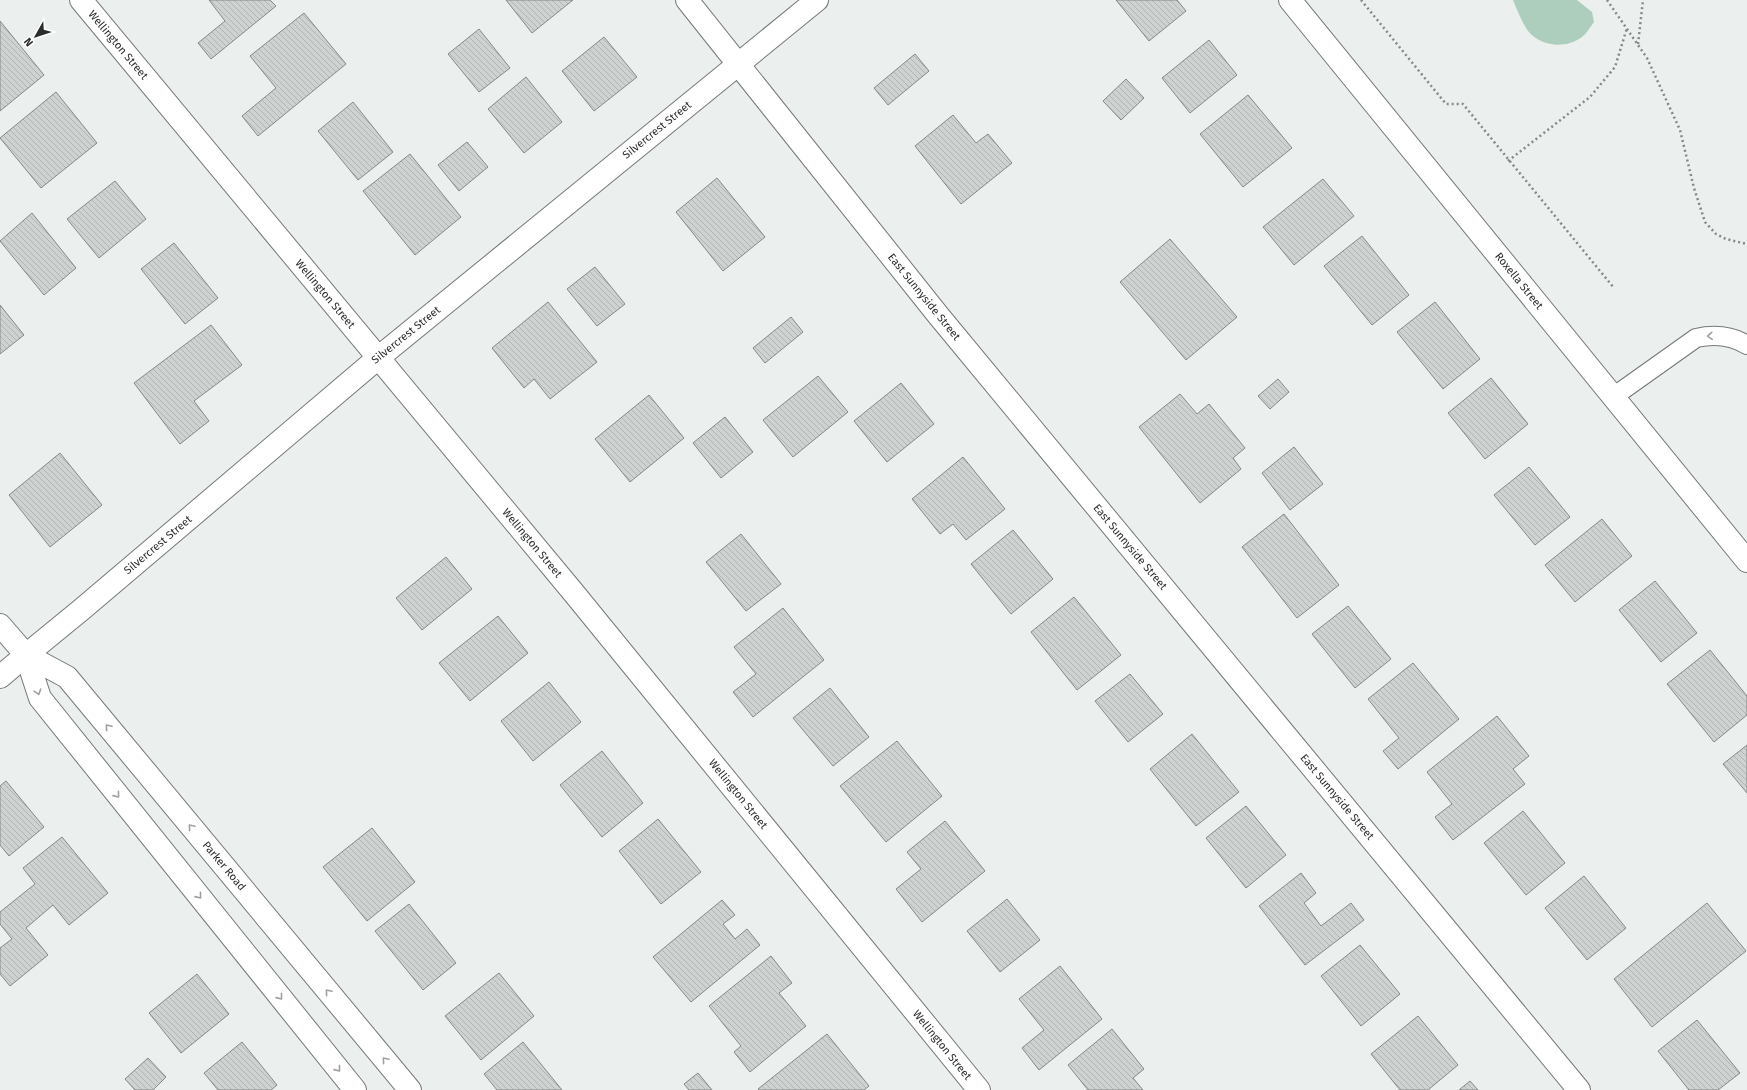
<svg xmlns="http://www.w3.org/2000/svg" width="1747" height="1090" viewBox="0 0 1747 1090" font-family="'Fira Sans',sans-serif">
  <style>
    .park { fill: #adcdbd }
    .building { fill: url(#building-back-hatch); stroke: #848886 }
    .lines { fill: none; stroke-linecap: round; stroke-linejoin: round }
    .lane-casing { stroke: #747876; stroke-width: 20 }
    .street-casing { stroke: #747876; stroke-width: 24 }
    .secondary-casing { stroke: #747876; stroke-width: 24 }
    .path { stroke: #858886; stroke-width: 2.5; stroke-dasharray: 2 3; stroke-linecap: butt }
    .lane { stroke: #fff; stroke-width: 18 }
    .street { stroke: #fff; stroke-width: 22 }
    .secondary { stroke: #fff; stroke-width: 22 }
    .oneway { stroke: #a0a0a0 }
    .labels { text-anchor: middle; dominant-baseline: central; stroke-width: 3; stroke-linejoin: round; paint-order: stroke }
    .street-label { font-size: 11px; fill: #2b2d2c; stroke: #fff }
  </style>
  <defs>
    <pattern id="building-back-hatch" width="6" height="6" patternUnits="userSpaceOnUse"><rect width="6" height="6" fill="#ced2d0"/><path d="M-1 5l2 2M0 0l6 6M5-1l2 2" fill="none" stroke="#b1b5b3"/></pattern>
  </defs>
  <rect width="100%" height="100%" fill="#ebefed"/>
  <!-- park -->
  <path class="park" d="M1513 0H1577L1592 12 1594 22C1590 27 1587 33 1582 37 1566 49 1541 47 1528 31 1522 22 1517 10 1513 0Z"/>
  <!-- building -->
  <path class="building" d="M209 0H270L276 6 211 59 198 43 225 21Z
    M506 0H573L532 33Z
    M1116 0H1177L1186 11 1149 41Z
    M304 13 346 64 258 136 242 116 276 88 250 56Z
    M0 21 44 75 0 111Z
    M479 29 510 68 479 92 448 54Z
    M604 37 637 77 594 111 562 71Z
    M1209 40 1237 75 1190 113 1162 78Z
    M915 54 929 71 888 105 874 88Z
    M526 77 562 122 524 153 488 109Z
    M1126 79 1144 98 1121 120 1103 101Z
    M56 92 97 143 41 188 0 138Z
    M1248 95 1292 148 1243 187 1200 134Z
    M353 102 393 152 358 180 318 131Z
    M953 115 976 143 988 134 1012 163 961 204 915 146Z
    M467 142 488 167 459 191 438 165Z
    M410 154 461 217 415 255 363 191Z
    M717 178 765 237 723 271 676 212Z
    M1323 179 1354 216 1294 265 1263 227Z
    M115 181 146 219 99 258 67 219Z
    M32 213 76 268 44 295 0 241Z
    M1362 236 1409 295 1372 325 1324 266Z
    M1170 239 1237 317 1186 360 1120 282Z
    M174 243 218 298 185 324 141 269Z
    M595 267 625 304 597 326 567 289Z
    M548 302 597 362 550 399 534 379 524 388 492 348Z
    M1435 302 1480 359 1443 389 1397 332Z
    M0 305 24 335 0 354Z
    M791 317 803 332 765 363 753 348Z
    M211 325 242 365 194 401 209 421 180 444 134 383Z
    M818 376 848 412 793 457 763 420Z
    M1491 378 1528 424 1485 459 1448 413Z
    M1278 379 1289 392 1270 409 1258 396Z
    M901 383 934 424 887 462 854 421Z
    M1180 394 1197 414 1209 404 1245 448 1233 458 1241 469 1200 503 1139 427Z
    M649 395 684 438 630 482 595 439Z
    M725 417 753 452 721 478 693 443Z
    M1294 447 1323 484 1290 510 1262 473Z
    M60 453 102 505 50 547 9 495Z
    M963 457 1005 509 966 540 953 524 940 534 912 499Z
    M1529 467 1570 517 1535 545 1494 495Z
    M1284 514 1339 585 1297 618 1242 547Z
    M1602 519 1632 556 1575 602 1545 565Z
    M1013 530 1053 579 1011 614 971 564Z
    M741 534 781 584 746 611 706 562Z
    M446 557 472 589 422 630 396 598Z
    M1655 581 1697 633 1661 662 1619 610Z
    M1074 597 1121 655 1077 690 1031 632Z
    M1348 606 1391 659 1355 688 1312 634Z
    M783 608 824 660 753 717 733 692 756 674 734 647Z
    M498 616 528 653 470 701 439 663Z
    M1710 650 1747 696V715L1714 742 1667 684Z
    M1413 663 1459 719 1398 769 1383 751 1399 738 1368 699Z
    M1130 674 1163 714 1128 742 1095 701Z
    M549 682 581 722 533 761 501 721Z
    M830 688 869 737 833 766 793 718Z
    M1497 716 1529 756 1513 769 1525 784 1453 840 1435 817 1452 804 1427 772Z
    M1192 734 1239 792 1196 826 1150 769Z
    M897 741 942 796 886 842 840 786Z
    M1747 745V793L1723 764Z
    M602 751 643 803 602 837 560 785Z
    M6 781 44 827 9 856 0 845V786Z
    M1246 806 1286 855 1246 888 1206 838Z
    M1523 811 1565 863 1526 895 1484 843Z
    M658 819 701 872 661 904 619 851Z
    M945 821 985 871 922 922 896 889 921 869 907 852Z
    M372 828 415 882 367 921 323 867Z
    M62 837 108 893 69 925 53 905 26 928 48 955 10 986 0 974V948L12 939 0 924V912L35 884 23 868Z
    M1301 873 1316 893 1304 903 1321 926 1351 903 1364 920 1305 965 1259 906Z
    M1584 876 1626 928 1587 960 1545 908Z
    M1007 899 1040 940 1000 972 967 931Z
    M722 900 735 915 723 924 735 939 747 929 760 945 691 1002 653 957Z
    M1707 903 1746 951 1652 1027 1614 979Z
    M409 904 456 963 423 990 375 931Z
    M1360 945 1400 994 1361 1026 1321 976Z
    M771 956 792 983 779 993 806 1026 750 1072 734 1052 741 1046 709 1006Z
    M1060 966 1102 1019 1039 1070 1022 1048 1044 1030 1019 999Z
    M499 973 534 1016 481 1060 445 1016Z
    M197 974 229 1014 181 1053 149 1013Z
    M1418 1016 1458 1065 1428 1090H1400L1371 1054Z
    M1697 1020 1740 1073 1718 1090H1689L1658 1051Z
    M1112 1029 1144 1069 1133 1078 1143 1090H1088L1068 1065Z
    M827 1034 869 1086 864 1090H759L758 1089Z
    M242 1042 277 1085 271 1090H218L204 1073Z
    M523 1042 562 1090H497L484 1074Z
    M148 1058 166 1077 153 1090H135L125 1079Z
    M698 1073 712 1090H689L684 1084Z
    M1470 1081 1478 1090H1459Z"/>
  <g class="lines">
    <defs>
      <path id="lane" d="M1613 397 1696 338C1714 334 1731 335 1747 345"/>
      <path id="street" d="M81 0 573 592 979 1090
        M687 0 938 315 1579 1090
        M1290 0 1747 561
        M26 655 81 610 378 358 817 0"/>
      <path id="secondary" d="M0 625 26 655 67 677 410 1090
        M26 655 40 698 355 1090
        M0 677 26 655"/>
    </defs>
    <!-- lane casing -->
    <use href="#lane" class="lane-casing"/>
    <!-- street casing -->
    <use href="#street" class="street-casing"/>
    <!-- secondary casing -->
    <use href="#secondary" class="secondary-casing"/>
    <!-- path -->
    <path class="path" d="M1361 0 1446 104H1463L1614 288
      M1607 0 1647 58 1680 130 1694 188 1705 222 1716 234 1726 239 1747 244
      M1638 44 1643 0
      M1508 161 1590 97 1615 67 1627 28"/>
    <!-- lane -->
    <use href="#lane" class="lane"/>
    <!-- street -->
    <use href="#street" class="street"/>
    <!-- secondary -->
    <use href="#secondary" class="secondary"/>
  </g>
  <!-- one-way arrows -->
  <defs><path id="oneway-chevron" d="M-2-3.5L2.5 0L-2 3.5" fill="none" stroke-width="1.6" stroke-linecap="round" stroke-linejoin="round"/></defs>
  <g class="oneway">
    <use href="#oneway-chevron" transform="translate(1710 336) rotate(176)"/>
    <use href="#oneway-chevron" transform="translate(38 692) rotate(72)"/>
    <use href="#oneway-chevron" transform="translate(108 727) rotate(-130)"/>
    <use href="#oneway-chevron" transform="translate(117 795) rotate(51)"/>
    <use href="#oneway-chevron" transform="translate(191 827) rotate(-130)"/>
    <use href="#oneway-chevron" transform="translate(199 896) rotate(51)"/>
    <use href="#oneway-chevron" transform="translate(328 992) rotate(-130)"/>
    <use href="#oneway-chevron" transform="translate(280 997) rotate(51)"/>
    <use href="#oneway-chevron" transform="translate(385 1060) rotate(-130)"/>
    <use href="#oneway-chevron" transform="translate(338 1069) rotate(51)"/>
  </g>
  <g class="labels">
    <!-- street labels -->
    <g class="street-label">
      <text transform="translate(118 45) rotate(50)">Wellington Street</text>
      <text transform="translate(657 130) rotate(-39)">Silvercrest Street</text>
      <text transform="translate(1519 281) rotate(51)">Roxella Street</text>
      <text transform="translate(325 294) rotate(50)">Wellington Street</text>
      <text transform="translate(924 297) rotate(51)">East Sunnyside Street</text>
      <text transform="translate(406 335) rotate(-39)">Silvercrest Street</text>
      <text transform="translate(532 543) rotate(50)">Wellington Street</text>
      <text transform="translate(158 545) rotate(-40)">Silvercrest Street</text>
      <text transform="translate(1130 547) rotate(50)">East Sunnyside Street</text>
      <text transform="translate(738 794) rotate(51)">Wellington Street</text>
      <text transform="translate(1337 797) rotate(50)">East Sunnyside Street</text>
      <text transform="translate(224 866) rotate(50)">Parker Road</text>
      <text transform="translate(942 1045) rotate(51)">Wellington Street</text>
    </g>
  </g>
  <!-- north arrow -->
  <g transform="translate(36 36) rotate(231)" stroke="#ffffff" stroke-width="3" paint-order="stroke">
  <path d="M0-3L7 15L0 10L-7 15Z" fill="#2b2d2c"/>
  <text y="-6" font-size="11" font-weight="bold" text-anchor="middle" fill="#2b2d2c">N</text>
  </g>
</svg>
